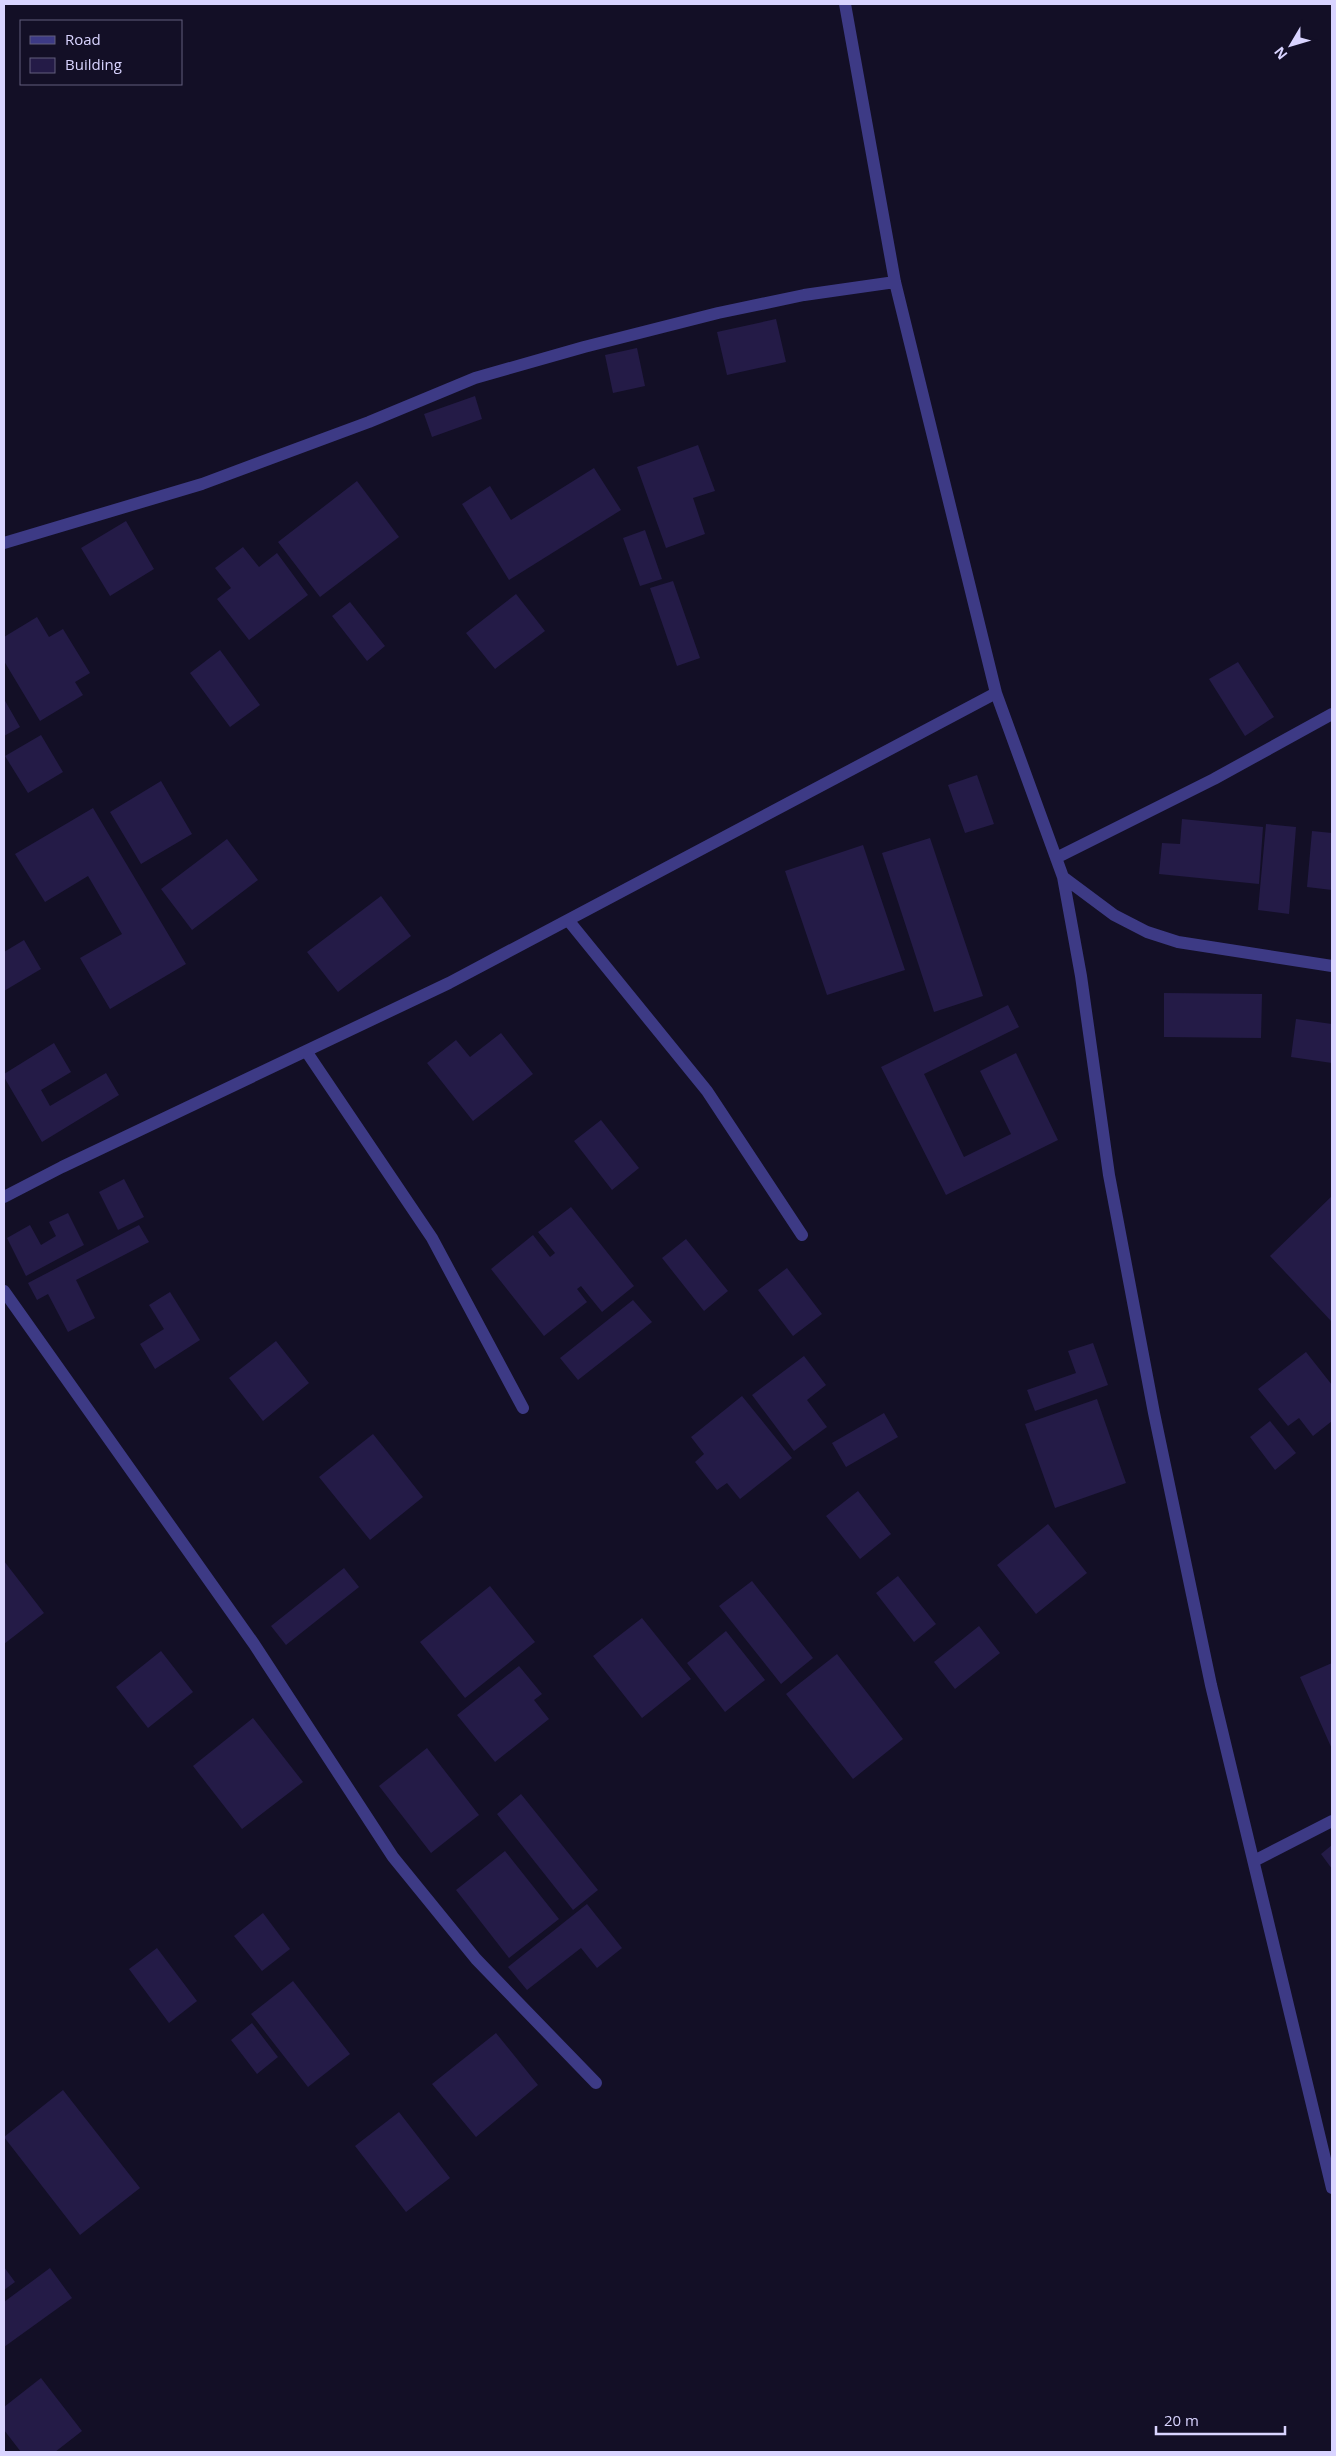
<svg xmlns="http://www.w3.org/2000/svg" width="1336" height="2456" viewBox="0 0 1336 2456" font-family="'Open Sans',sans-serif">
  <style>
    .building { fill: #241b47 }
    .lines { fill: none; stroke-linecap: round; stroke-linejoin: round }
    .minor { stroke: #3d3a85; stroke-width: 12 }
  </style>
  <rect width="100%" height="100%" fill="#130f26"/>
  <!-- building -->
  <path class="building" d="M776 319 786 362 727 375 717 332Z
    M637 348 645 386 613 393 605 355Z
    M475 396 482 419 432 437 424 414Z
    M698 445 715 491 693 498 705 534 666 548 637 467Z
    M594 468 621 510 509 580 462 504 490 486 511 520Z
    M357 481 399 537 320 597 278 542Z
    M126 521 154 569 110 596 81 548Z
    M645 530 662 579 640 586 623 538Z
    M243 547 259 567 277 553 308 595 249 640 217 599 231 588 215 568Z
    M673 581 700 658 677 666 650 588Z
    M516 594 545 631 495 669 466 633Z
    M350 602 385 646 367 661 332 616Z
    M37 617 49 637 63 629 90 673 75 682 83 695 40 721 4 661V637Z
    M220 650 260 705 230 727 190 673Z
    M1238 662 1274 717 1245 736 1209 679Z
    M4 699 20 727 4 736Z
    M41 735 63 772 28 793 5 756Z
    M977 775 994 824 965 833 948 785Z
    M161 781 192 834 141 864 110 812Z
    M93 808 186 964 110 1009 80 958 122 934 88 876 45 902 15 854Z
    M1182 819 1263 827 1259 884 1159 874 1162 843 1180 844Z
    M1266 824 1296 827 1289 914 1258 910Z
    M1312 831 1332 833V890L1307 887Z
    M930 838 983 996 934 1012 882 853Z
    M227 839 258 880 192 930 161 889Z
    M863 845 905 970 827 995 785 871Z
    M381 896 411 936 338 992 307 952Z
    M24 940 41 969 4 991V952Z
    M1164 993 1262 994 1261 1038 1164 1037Z
    M1008 1005 1019 1027 924 1074 964 1157 1011 1134 980 1071 1016 1053 1058 1140 946 1195 881 1067Z
    M1296 1019 1332 1024V1063L1291 1057Z
    M501 1033 533 1074 473 1121 427 1063 456 1040 470 1057Z
    M54 1043 71 1072 41 1090 50 1106 106 1073 119 1095 42 1142 4 1077V1074Z
    M601 1120 639 1168 612 1190 574 1141Z
    M124 1179 144 1217 118 1230 99 1192Z
    M1332 1196V1322L1270 1256Z
    M571 1207 634 1286 602 1312 581 1286 577 1289 587 1302 544 1336 491 1269 533 1235 550 1257 555 1253 538 1232Z
    M68 1213 84 1245 26 1276 7 1238 30 1225 41 1245 56 1236 49 1222Z
    M139 1225 149 1242 76 1280 95 1318 68 1332 48 1294 37 1300 28 1283Z
    M686 1239 728 1291 704 1311 662 1258Z
    M787 1268 822 1314 793 1336 758 1290Z
    M170 1292 200 1340 155 1369 140 1344 164 1329 149 1305Z
    M633 1300 652 1322 578 1380 560 1358Z
    M276 1341 309 1383 263 1421 229 1378Z
    M1093 1343 1108 1385 1035 1411 1027 1390 1076 1373 1068 1351Z
    M1306 1352 1332 1385V1421L1313 1436 1299 1418 1288 1426 1258 1389Z
    M804 1356 826 1385 807 1400 827 1427 794 1451 752 1395Z
    M742 1396 792 1458 740 1499 727 1483 717 1490 695 1462 704 1454 691 1437Z
    M1097 1399 1126 1483 1055 1508 1025 1424Z
    M884 1413 898 1437 846 1467 832 1443Z
    M1270 1421 1296 1453 1275 1470 1250 1437Z
    M373 1434 423 1497 370 1540 319 1477Z
    M858 1491 891 1534 860 1559 826 1516Z
    M1048 1524 1087 1573 1036 1614 997 1565Z
    M4 1561 44 1613 4 1644Z
    M344 1568 359 1587 286 1645 271 1626Z
    M898 1576 936 1624 914 1642 876 1593Z
    M752 1581 813 1658 781 1684 719 1606Z
    M490 1586 535 1642 465 1698 420 1642Z
    M642 1618 691 1679 642 1718 593 1656Z
    M979 1626 1000 1653 955 1689 934 1662Z
    M726 1631 765 1680 725 1712 687 1663Z
    M161 1651 193 1692 148 1728 116 1687Z
    M837 1654 903 1739 853 1779 786 1694Z
    M1332 1663V1749L1300 1677Z
    M519 1666 542 1694 534 1700 549 1719 495 1762 457 1715Z
    M253 1718 303 1782 242 1829 193 1766Z
    M427 1748 479 1815 431 1853 379 1786Z
    M521 1794 598 1890 573 1910 497 1814Z
    M1332 1845V1869L1321 1854Z
    M505 1851 559 1919 509 1958 456 1890Z
    M587 1904 622 1948 597 1968 581 1948 527 1990 508 1967Z
    M263 1913 290 1949 262 1971 234 1936Z
    M157 1948 197 2001 169 2023 129 1969Z
    M293 1981 350 2054 308 2087 251 2014Z
    M252 2023 278 2057 257 2074 231 2040Z
    M496 2033 538 2085 476 2137 432 2084Z
    M63 2090 140 2188 80 2235 4 2137Z
    M399 2112 450 2178 406 2212 355 2146Z
    M4 2267 15 2282 4 2290Z
    M50 2268 72 2298 4 2347V2302Z
    M41 2378 82 2431 55 2452H21L4 2430V2407Z"/>
  <g class="lines">
    <!-- minor -->
    <path class="minor" d="M845 4 895 282 996 693 1063 877 1081 976 1109 1175 1154 1413 1211 1685 1332 2188
      M4 543 202 484 369 422 475 378 584 347 718 313 804 295 895 282
      M1056 858 1214 779 1332 714
      M1063 877 1114 915 1147 932 1178 942 1332 966
      M568 920 707 1091 802 1235
      M306 1051 432 1238 523 1408
      M4 1197 62 1167 449 983 996 693
      M4 1291 254 1644 393 1857 476 1959 596 2083
      M1254 1861 1332 1821"/>
  </g>
  <!-- border -->
  <rect width="1336" height="2456" fill="none" stroke="#d9d4ff" stroke-width="10"/>
  <!-- legend -->
  <rect x="20" y="20" width="162" height="65" fill="#130f26" stroke="#625e7d"/>
  <rect x="30" y="36" width="25" height="8" fill="#3d3a85" stroke="#625e7d"/>
  <text x="65" y="45" font-size="15" fill="#d9d4ff">Road</text>
  <rect x="30" y="58" width="25" height="15" fill="#241b47" stroke="#625e7d"/>
  <text x="65" y="70" font-size="15" fill="#d9d4ff">Building</text>
  <!-- north arrow -->
  <g transform="translate(1291 45) rotate(232)" stroke="#130f26" stroke-width="4" paint-order="stroke">
  <path d="M0-4L9 19L0 12L-9 19Z" fill="#d9d4ff"/>
  <text y="-8" font-size="14" font-weight="bold" text-anchor="middle" fill="#d9d4ff">N</text>
  </g>
  <!-- scale -->
  <path d="M1156 2426v8h129v-8" fill="none" stroke="#d9d4ff" stroke-width="2.5"/>
  <text x="1164" y="2426" font-size="15" fill="#d9d4ff" stroke="#130f26" stroke-width="4" paint-order="stroke">20 m</text>
</svg>
